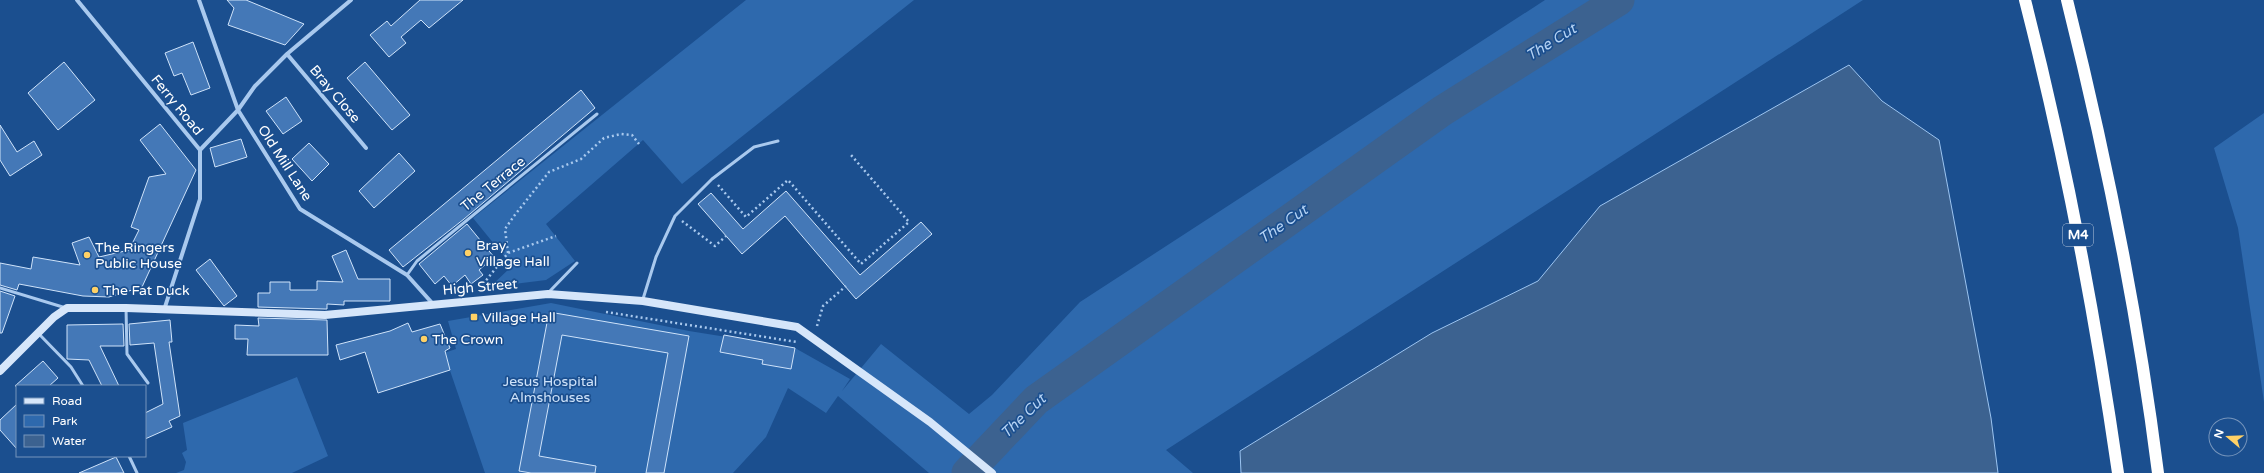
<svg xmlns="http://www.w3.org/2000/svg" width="2264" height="473" viewBox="0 0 2264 473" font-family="'Varela Round',sans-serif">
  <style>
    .green { fill: #2e69ad }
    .water { fill: #3c6290; stroke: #9cc4f0 }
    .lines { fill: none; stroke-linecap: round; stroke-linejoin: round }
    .river { stroke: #3c6290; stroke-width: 31 }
    .building { fill: #4478b7; stroke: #cfe3fa }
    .path { stroke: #a9c9ee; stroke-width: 2.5; stroke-dasharray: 2 3; stroke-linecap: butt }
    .lane { stroke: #a9c9ee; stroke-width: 3 }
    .street { stroke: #a9c9ee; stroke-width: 4 }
    .secondary { stroke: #d6e6fa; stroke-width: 8 }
    .highway { stroke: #fff; stroke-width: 12 }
    .poi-dot { fill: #ffd166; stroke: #1b4f8f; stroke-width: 1.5 }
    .labels { text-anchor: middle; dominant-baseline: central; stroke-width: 3.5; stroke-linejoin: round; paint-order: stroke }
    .shield { fill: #1b4f8f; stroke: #bbcadd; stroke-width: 1 }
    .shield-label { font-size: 13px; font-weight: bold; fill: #fff }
    .street-label { font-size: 14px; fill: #fff; stroke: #1b4f8f }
    .poi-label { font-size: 14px; fill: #fff; stroke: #1b4f8f; text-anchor: start }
    .park-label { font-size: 14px; fill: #cfe3fa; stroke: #1b4f8f }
    .water-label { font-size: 15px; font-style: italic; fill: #b5d3f5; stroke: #1b4f8f }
  </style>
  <rect width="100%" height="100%" fill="#1b4f8f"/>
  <!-- green -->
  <path class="green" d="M746 0H914L682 184 643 140 546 224 575 261 546 280 490 287 512 266 473 218Z
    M1545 0H1863L1166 450 1193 473H929L838 396 826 413 788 388 766 437 733 473H485L444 353 456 349 448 321 551 303 689 331 795 348 850 379 842 391 881 344 969 414 992 395 1080 302Z
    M2264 113V402L2238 228 2214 148Z
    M297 377 328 456 292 473H176L184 470 186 462 182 453 187 450 183 423Z"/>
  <!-- water -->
  <path class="water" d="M1849 65 1882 101 1939 140 1991 418 1998 473H1241L1240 451 1432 333 1538 281 1600 206Z"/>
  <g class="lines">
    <!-- river -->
    <path class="river" d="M967 473 1036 400 1442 111 1619 0"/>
  </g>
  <!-- building -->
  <path class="building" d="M227 0H246L304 24 285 45 228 25 234 8Z
    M420 0H463L429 28 421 20 401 37 406 43 389 57 370 35 387 21 391 26Z
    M193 42 210 88 191 95 182 73 174 76 165 53Z
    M64 62 95 100 58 130 28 93Z
    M365 62 410 115 392 130 347 78Z
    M581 90 595 108 464 219 403 267 389 250Z
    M286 97 302 121 283 134 266 111Z
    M160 124 196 170 142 287 109 297 83 296 19 284 17 290 0 285V263L31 269 33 257 80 265 72 243 89 237 99 257 129 250 139 230 131 227 149 177 166 174 140 140Z
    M0 125 17 152 34 141 42 155 10 176 0 160Z
    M241 139 247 157 215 167 210 148Z
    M309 143 329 164 312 181 292 159Z
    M399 153 415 171 374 208 359 191Z
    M786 191 860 275 921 222 932 234 856 299 785 216 742 254 698 204 711 193 743 229Z
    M467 224 494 257 479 270 483 275 471 284 465 275 452 286 444 276 435 284 419 264Z
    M346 250 358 279H390V301H344V305L327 304V309H325L258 307V293H270V282H290V290H317V281L343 282 332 256Z
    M210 259 237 296 224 306 196 270Z
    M0 291 15 296 2 333H0Z
    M549 312 689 336 664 473H646L668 353 562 335 539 456 596 466 595 473H531L519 471Z
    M258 318 327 320 328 355H247L248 339H235V325L259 326Z
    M170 320 172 342H169L180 416 169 421 172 427 145 439V413L163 404 154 343 130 345 129 324Z
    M408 323 412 332 440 324 450 348 445 351 450 370 378 393 365 352 340 360 336 345 390 331Z
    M123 324 124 346H100L119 386H102L89 360 67 359V325Z
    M724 335 795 348 791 369 762 364 763 360 720 352Z
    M43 361 58 378 49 386H15Z
    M17 404V449L0 430V420Z
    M116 457 124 473H79Z"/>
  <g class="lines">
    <!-- path -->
    <path class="path" d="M718 185 746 217 788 180 861 264 909 222 851 155
      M682 221 715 246 726 236
      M508 253 505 229 514 216 549 172 581 159 604 138 621 134 632 135 639 144
      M480 288 508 253 556 236
      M606 312 797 342
      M817 326 823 306 846 286"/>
    <!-- lane -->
    <path class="lane" d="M407 275 417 261 597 114
      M0 288 66 308
      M549 292 577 263
      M643 299 656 257 675 216 712 179 754 147 778 141
      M126 308 127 354 148 383
      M39 334 71 367 83 386
      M129 456 137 473"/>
    <!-- street -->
    <path class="street" d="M77 0 200 150V199L164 310
      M199 0 238 110 300 209 407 275 433 304
      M287 54 366 148
      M200 150 238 110 255 86 287 54 351 0"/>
    <!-- secondary -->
    <path class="secondary" d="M0 371 54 317 67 308H126L325 315 548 294 643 301 797 327 930 422 992 473"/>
    <!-- highway -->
    <path class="highway" d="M2025 0C2065 156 2095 314 2118 473
      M2067 0C2106 156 2138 314 2158 473"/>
  </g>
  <!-- markers -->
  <g class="poi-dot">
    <circle cx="468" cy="253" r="4"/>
    <circle cx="87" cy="255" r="4"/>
    <circle cx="95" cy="290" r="4"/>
    <rect x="470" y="313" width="8" height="8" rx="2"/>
    <circle cx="424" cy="339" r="4"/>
  </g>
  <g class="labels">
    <!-- shield labels -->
    <rect class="shield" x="2063" y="224" width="30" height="22" rx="3"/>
    <g class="shield-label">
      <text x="2078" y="235">M4</text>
    </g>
    <!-- street labels -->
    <g class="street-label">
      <text transform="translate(335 94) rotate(50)">Bray Close</text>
      <text transform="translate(177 105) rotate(51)">Ferry Road</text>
      <text transform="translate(285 163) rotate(57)">Old Mill Lane</text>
      <text transform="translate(493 184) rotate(-39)">The Terrace</text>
      <text transform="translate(480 287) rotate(-5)">High Street</text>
    </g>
    <!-- poi labels -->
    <g class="poi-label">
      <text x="476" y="245">Bray<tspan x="476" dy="16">Village Hall</tspan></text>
      <text x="95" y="247">The Ringers<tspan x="95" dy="16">Public House</tspan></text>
      <text x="103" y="290">The Fat Duck</text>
      <text x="482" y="317">Village Hall</text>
      <text x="432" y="339">The Crown</text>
    </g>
    <!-- park labels -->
    <g class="park-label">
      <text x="550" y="381">Jesus Hospital<tspan x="550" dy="16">Almshouses</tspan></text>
    </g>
    <!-- water labels -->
    <g class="water-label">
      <text transform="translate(1551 42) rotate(-32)">The Cut</text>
      <text transform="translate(1283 224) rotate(-35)">The Cut</text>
      <text transform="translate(1023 416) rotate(-44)">The Cut</text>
    </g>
  </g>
  <!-- legend -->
  <rect x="16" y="385" width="130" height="72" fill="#1b4f8f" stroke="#7695bc"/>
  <rect x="24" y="398" width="20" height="6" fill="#d6e6fa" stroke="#7695bc"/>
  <text x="52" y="405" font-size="12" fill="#ffffff">Road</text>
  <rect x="24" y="415" width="20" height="12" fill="#2e69ad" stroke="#7695bc"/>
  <text x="52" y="425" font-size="12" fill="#ffffff">Park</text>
  <rect x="24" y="435" width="20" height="12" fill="#3c6290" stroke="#7695bc"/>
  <text x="52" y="445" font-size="12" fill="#ffffff">Water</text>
  <!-- north arrow -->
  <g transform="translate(2228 437) rotate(289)"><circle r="19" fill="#1b4f8f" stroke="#7695bc"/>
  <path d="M0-3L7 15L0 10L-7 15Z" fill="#ffd166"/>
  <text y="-6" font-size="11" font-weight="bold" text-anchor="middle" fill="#ffffff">N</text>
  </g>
</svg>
